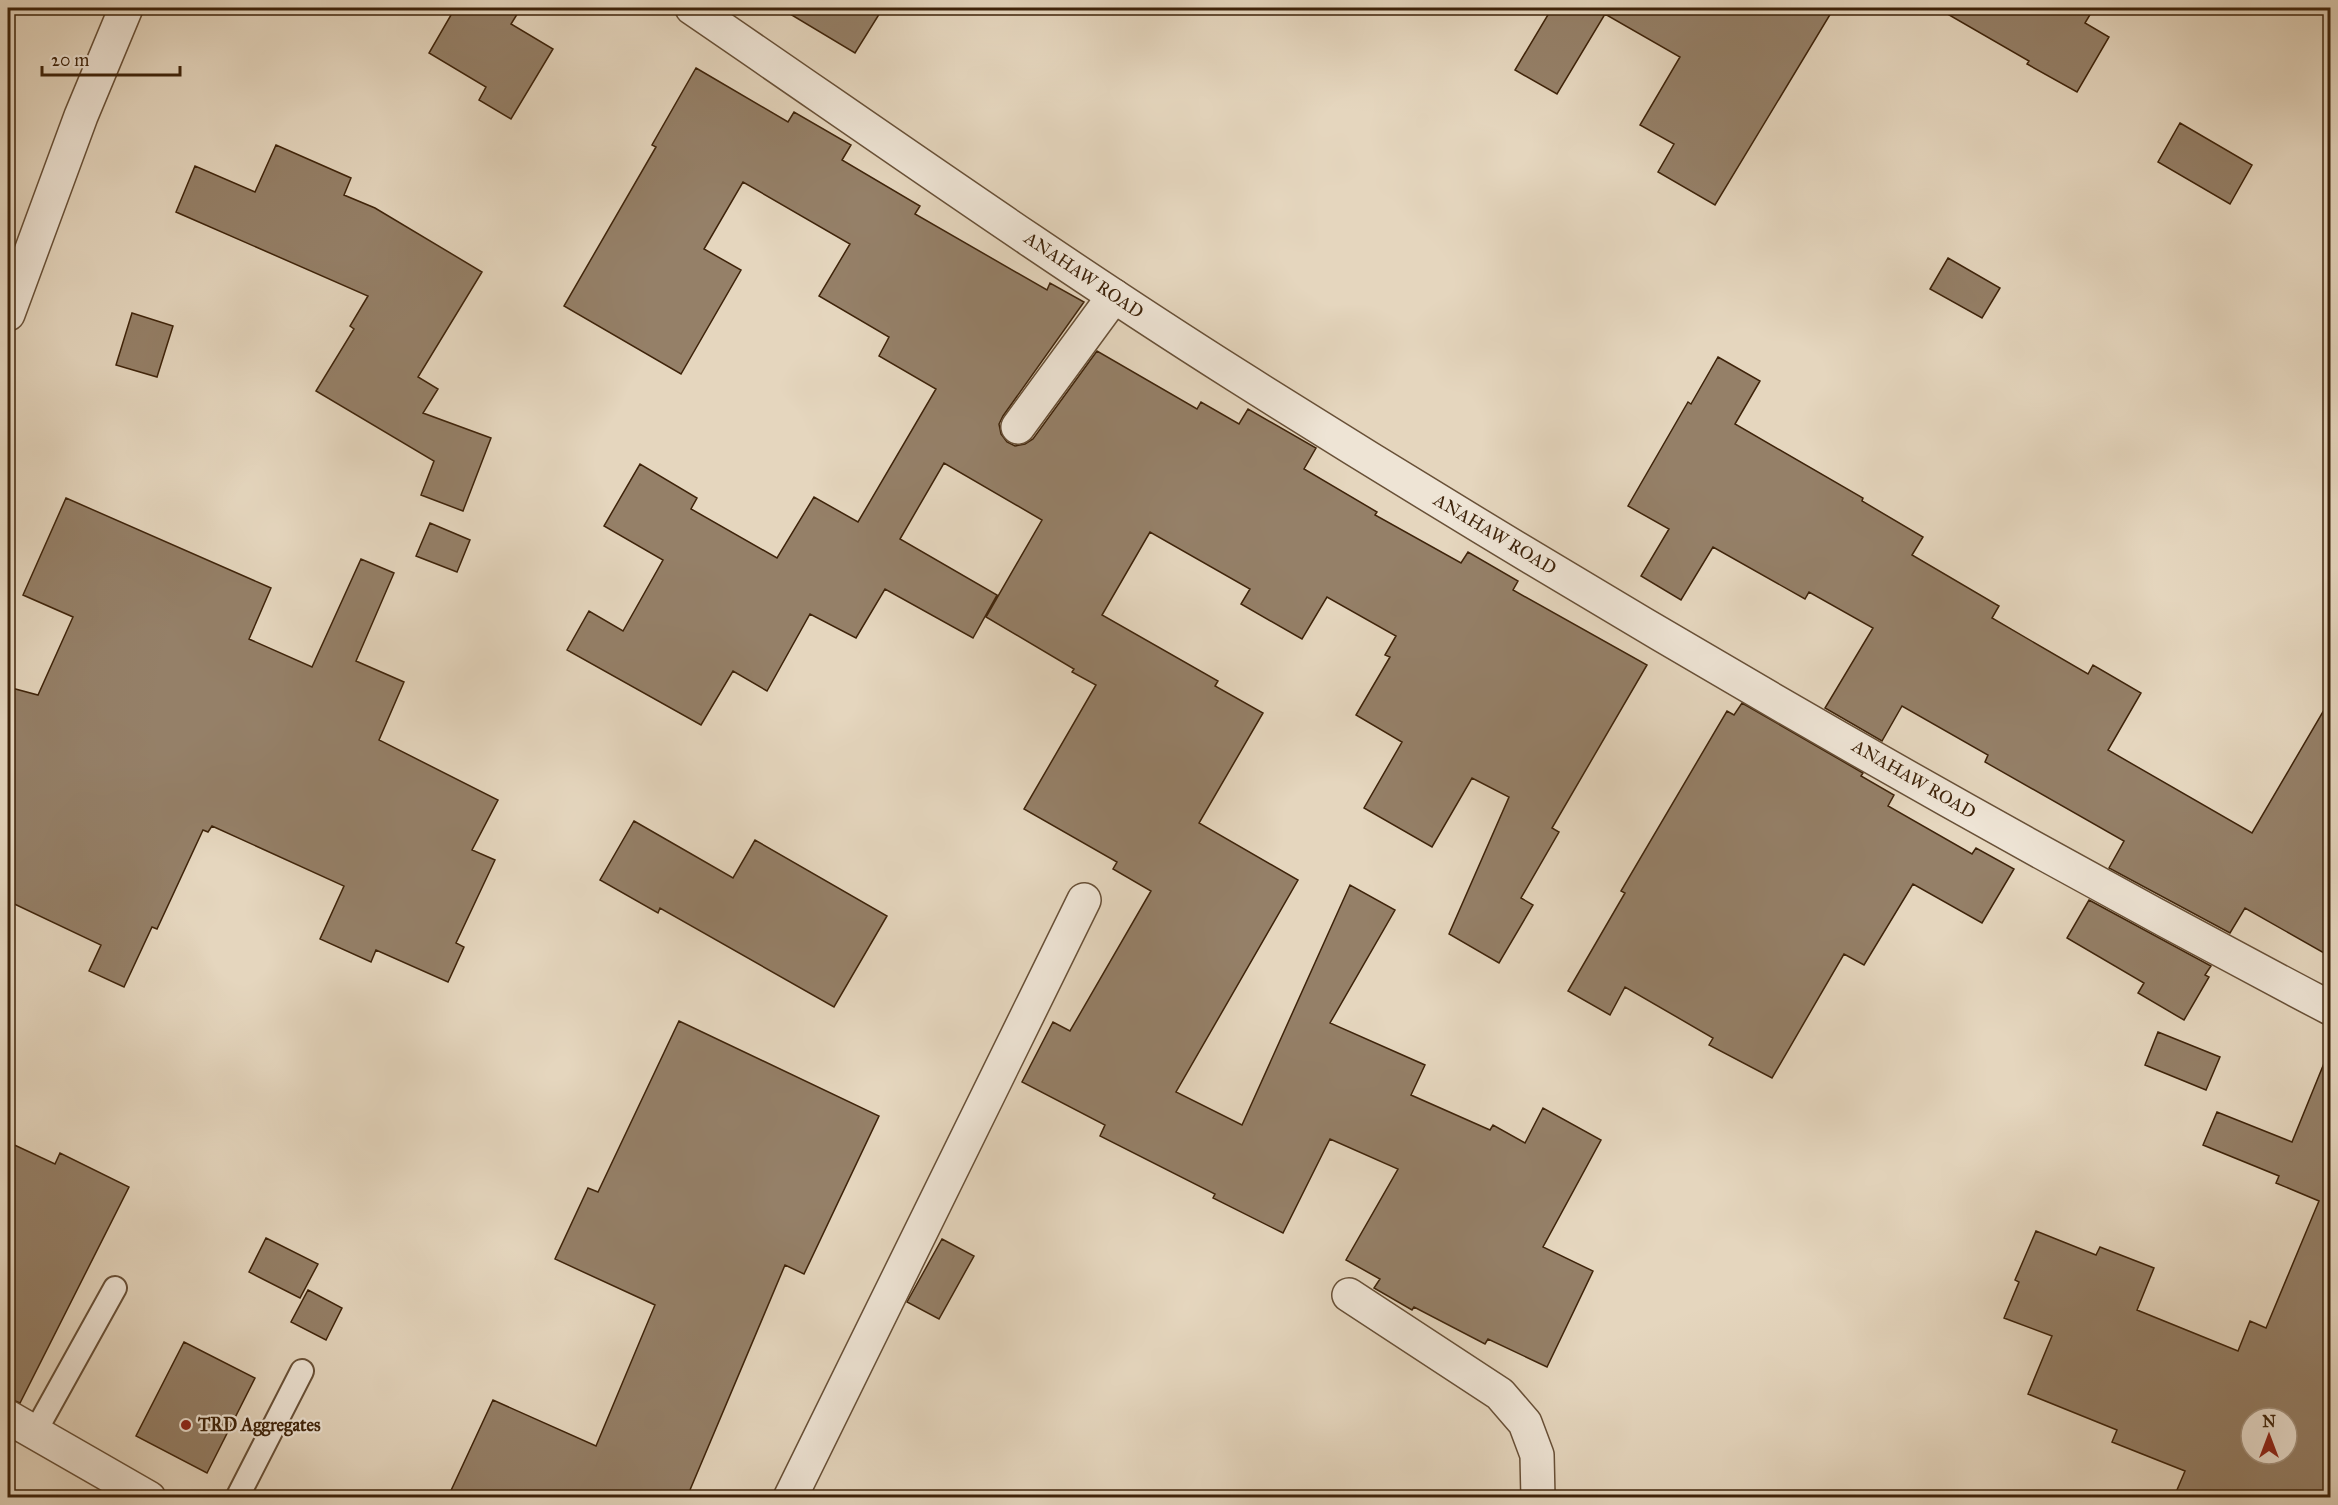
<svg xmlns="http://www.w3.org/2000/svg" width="2338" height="1505" viewBox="0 0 2338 1505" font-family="'IM FELL Great Primer',serif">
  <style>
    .building { fill: #958068; stroke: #3e230a; stroke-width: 1.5; fill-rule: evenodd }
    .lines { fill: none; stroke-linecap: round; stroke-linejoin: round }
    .service-casing { stroke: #685037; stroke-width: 26 }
    .minor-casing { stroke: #685037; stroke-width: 36 }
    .tertiary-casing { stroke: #685037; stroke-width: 36 }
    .service { stroke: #eee4d5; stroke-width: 22 }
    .minor { stroke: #eee4d5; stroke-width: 33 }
    .tertiary { stroke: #eee4d5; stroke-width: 33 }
    .poi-dot { fill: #8f2418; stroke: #eee4d5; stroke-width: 2 }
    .labels { text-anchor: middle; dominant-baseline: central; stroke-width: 4.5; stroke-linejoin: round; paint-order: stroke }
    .street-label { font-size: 18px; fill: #3e230a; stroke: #eee4d5 }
    .poi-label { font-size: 18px; font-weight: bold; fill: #3e230a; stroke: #eee4d5; text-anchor: start }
  </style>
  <rect width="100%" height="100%" fill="#e5d6be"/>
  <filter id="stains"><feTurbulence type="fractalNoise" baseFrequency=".00333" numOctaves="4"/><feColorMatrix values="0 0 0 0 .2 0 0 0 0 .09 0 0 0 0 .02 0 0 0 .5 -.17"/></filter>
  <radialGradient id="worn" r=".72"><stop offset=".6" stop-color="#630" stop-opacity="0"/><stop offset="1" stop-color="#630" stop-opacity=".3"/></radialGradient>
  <!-- building -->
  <path class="building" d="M455 8H521L511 24 553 49 511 119 479 100 486 87 429 53Z
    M780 8H883L855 53Z
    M1552 8H1834L1715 205 1658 172 1674 144 1640 125 1680 57 1605 14 1557 94 1515 70Z
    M1937 8H2094L2085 23 2109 37 2077 92 2027 64 2029 61Z
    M696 68 788 122 794 112 851 145 842 160 920 206 915 214 1047 290 1050 283 1084 302 1003 416 999 424 1001 434 1007 442 1015 446 1025 444 1033 439 1097 351 1197 409 1201 402 1239 424 1248 409 1316 448 1304 469 1377 512 1375 515 1461 563 1468 552 1518 581 1513 590 1647 665 1552 828 1559 832 1521 898 1533 905 1499 963 1449 934 1509 797 1472 778 1432 847 1364 808 1402 742 1356 715 1390 657 1385 655 1396 636 1327 597 1302 639 1241 604 1250 589 1150 532 1102 615 1218 681 1215 686 1263 713 1199 823 1298 880 1176 1092 1242 1125 1350 885 1395 910 1330 1023 1425 1065 1411 1095 1490 1130 1493 1125 1525 1143 1543 1108 1601 1140 1543 1247 1593 1271 1547 1367 1488 1339 1485 1344 1414 1307 1412 1310 1374 1288 1380 1279 1346 1260 1398 1169 1330 1139 1283 1233 1213 1198 1215 1194 1100 1136 1105 1125 1022 1082 1053 1022 1070 1031 1151 891 1113 869 1117 862 1024 809 1096 685 1072 672 1074 669 986 617 1042 520 944 463 900 539 997 595 973 638 885 589 856 638 810 614 767 691 733 671 701 725 567 650 589 611 623 631 663 560 604 526 640 464 697 498 691 509 777 558 814 497 858 522 936 389 879 356 889 337 819 296 850 244 743 182 704 249 741 270 681 374 564 306 656 147 652 145Z
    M2180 123 2252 165 2230 204 2158 162Z
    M276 145 351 178 344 195 375 208 482 272 418 377 438 389 423 413 491 438 463 511 421 495 434 461 316 391 354 329 350 326 368 296 176 212 195 166 255 192Z
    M1948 258 2000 288 1982 318 1930 289Z
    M132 313 173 326 157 377 116 365Z
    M1718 357 1760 381 1735 424 1863 498 1862 501 1923 537 1912 555 1999 606 1992 618 2088 674 2093 665 2141 693 2108 750 2252 833 2331 698V957L2245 908 2230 933 2109 868 2124 841 1985 762 1988 755 1902 706 1882 741 1825 708 1873 628 1809 592 1805 599 1713 547 1681 600 1641 576 1669 529 1628 506 1688 402 1691 404Z
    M66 498 271 588 249 639 312 667 361 559 394 573 356 661 404 682 379 740 498 800 472 850 495 860 456 943 464 947 448 982 376 950 371 962 320 939 344 886 212 826 208 832 203 830 157 929 152 927 124 987 89 971 101 945 8 901V687L38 695 73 617 23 595Z
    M430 523 470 540 457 572 416 556Z
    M1742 703 1863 773 1861 776 1894 795 1888 806 1972 854 1976 848 2014 869 1982 923 1913 884 1864 965 1844 954 1772 1078 1709 1045 1713 1038 1625 987 1610 1015 1568 991 1625 893 1621 891 1727 711 1734 715Z
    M634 821 733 878 755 840 887 916 834 1007 660 908 658 913 600 880Z
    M2089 900 2211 966 2205 975 2209 977 2184 1020 2138 993 2144 983 2067 938Z
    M679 1021 879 1116 804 1274 785 1265 687 1497H448L493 1400 596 1446 655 1305 555 1259 588 1188 598 1192Z
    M2158 1032 2220 1057 2206 1090 2145 1065Z
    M2329 1051 2331 1497H2174L2185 1471 2112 1442 2117 1430 2028 1394 2052 1336 2004 1318 2019 1282 2015 1280 2036 1231 2096 1255 2100 1247 2154 1268 2137 1310 2238 1351 2250 1321 2266 1328 2319 1201 2276 1183 2279 1176 2203 1145 2217 1112 2292 1142ZM2251 1418H2287V1454H2251Z
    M8 1142 55 1164 60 1153 129 1187 20 1403 8 1398Z
    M266 1238 318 1264 300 1298 249 1272Z
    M942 1239 974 1256 939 1319 907 1302Z
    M308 1290 342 1308 326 1340 291 1322Z
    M184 1342 255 1378 207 1473 136 1436Z"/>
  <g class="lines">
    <defs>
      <path id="service" d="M35 1432 115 1288
        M237 1498 302 1371"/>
      <path id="minor" d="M8 314 81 116 126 8
        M1018 427 1114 296
        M1349 1295 1500 1394 1525 1423 1537 1455 1538 1498
        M8 1417 149 1498
        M790 1498 1084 900"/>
      <path id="tertiary" d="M692 8C872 131 1051 258 1236 375 1591 599 1959 813 2330 1008"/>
    </defs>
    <!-- service casing -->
    <use href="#service" class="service-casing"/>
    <!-- minor casing -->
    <use href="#minor" class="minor-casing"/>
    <!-- tertiary casing -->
    <use href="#tertiary" class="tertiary-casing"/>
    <!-- service -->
    <use href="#service" class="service"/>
    <!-- minor -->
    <use href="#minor" class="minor"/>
    <!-- tertiary -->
    <use href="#tertiary" class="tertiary"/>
  </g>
  <!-- markers -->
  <circle class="poi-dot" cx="186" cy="1425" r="6"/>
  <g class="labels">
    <!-- street labels -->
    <g class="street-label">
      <text transform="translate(1084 275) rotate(34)">ANAHAW ROAD</text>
      <text transform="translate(1495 534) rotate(31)">ANAHAW ROAD</text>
      <text transform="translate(1914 779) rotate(30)">ANAHAW ROAD</text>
    </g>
    <!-- poi labels -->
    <g class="poi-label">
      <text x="198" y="1425">TRD Aggregates</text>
    </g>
  </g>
  <!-- margin -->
  <rect width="2338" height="1505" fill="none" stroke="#e5d6be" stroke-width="30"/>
  <rect x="9" y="9" width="2320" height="1487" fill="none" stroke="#3e230a" stroke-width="3"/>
  <rect x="15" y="15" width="2308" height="1475" fill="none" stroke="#3e230a" stroke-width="1.5"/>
  <!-- north arrow -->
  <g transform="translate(2269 1436)"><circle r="28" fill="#eee4d5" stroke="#a89784" stroke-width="1.5"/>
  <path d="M0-4.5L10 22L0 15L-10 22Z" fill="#8f2418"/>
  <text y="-9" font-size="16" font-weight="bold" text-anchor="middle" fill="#3e230a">N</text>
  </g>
  <!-- scale -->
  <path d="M42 66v9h138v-9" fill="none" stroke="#3e230a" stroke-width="3"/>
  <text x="51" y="66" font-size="18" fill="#3e230a" stroke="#eee4d5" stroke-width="4.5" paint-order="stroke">20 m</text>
  <rect width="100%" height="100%" filter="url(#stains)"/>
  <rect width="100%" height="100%" fill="url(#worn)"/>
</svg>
